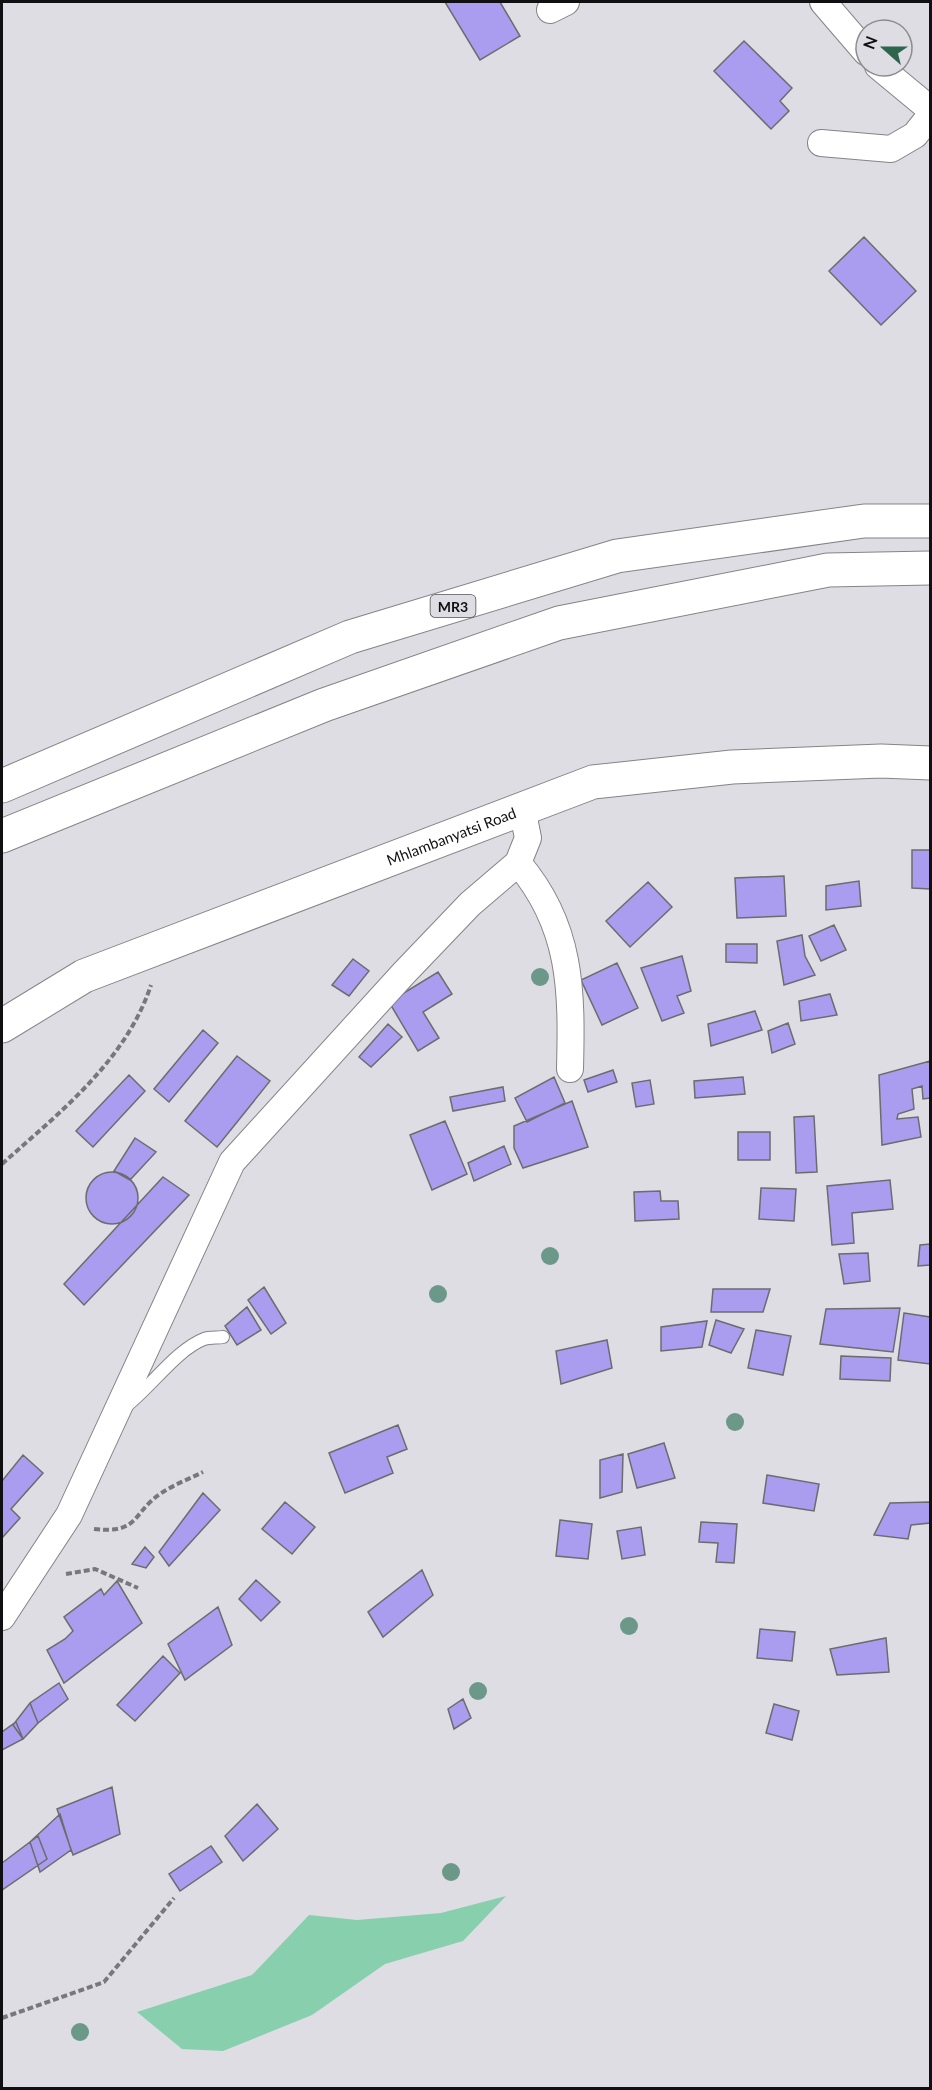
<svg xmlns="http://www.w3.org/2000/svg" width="932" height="2090" viewBox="0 0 932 2090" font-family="Lato,sans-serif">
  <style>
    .green { fill: #87cfad }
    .building { fill: #aa9cef; stroke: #6c6c70; stroke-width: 1.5 }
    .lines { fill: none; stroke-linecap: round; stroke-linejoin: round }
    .service-casing { stroke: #848488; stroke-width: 14 }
    .minor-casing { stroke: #848488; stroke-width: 28 }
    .secondary-casing { stroke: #848488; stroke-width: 35 }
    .motorway-casing { stroke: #848488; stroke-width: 35 }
    .path { stroke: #78777b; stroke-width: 4; stroke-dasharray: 6 3; stroke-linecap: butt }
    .service { stroke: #fff; stroke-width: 12 }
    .minor { stroke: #fff; stroke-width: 26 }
    .secondary { stroke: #fff; stroke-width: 33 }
    .motorway { stroke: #fff; stroke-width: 33 }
    .tree { fill: #6c988a }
    .labels { text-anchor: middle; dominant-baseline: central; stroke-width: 4.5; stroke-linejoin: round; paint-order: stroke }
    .shield { fill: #dedde3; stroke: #4e4e51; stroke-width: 1.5 }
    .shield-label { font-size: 14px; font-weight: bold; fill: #101012 }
    .street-label { font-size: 15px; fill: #101012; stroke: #dedde3 }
  </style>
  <rect width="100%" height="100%" fill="#dedde3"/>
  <!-- green -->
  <path class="green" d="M506 1896 463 1941 385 1964 312 2015 223 2051 182 2049 137 2012 252 1975 309 1915 357 1920 441 1913Z"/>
  <!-- building -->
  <path class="building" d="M445 2H500L520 36 480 60Z
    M744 41 792 88 780 101 789 111 771 129 714 71Z
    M864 237 916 291 881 325 829 271Z
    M912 850H930V889L912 888Z
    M784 876 786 916 737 918 735 878Z
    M859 881 861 906 826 910V886Z
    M648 882 672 907 630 947 606 921Z
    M834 925 846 950 821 961 809 936Z
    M802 935 805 956 815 975 784 985 777 941Z
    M726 944H757V963L726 962Z
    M682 956 691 991 677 996 684 1013 662 1021 641 968Z
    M353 959 369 971 349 996 332 985Z
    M617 963 638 1008 602 1025 581 980Z
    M438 972 452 994 423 1012 439 1038 418 1051 389 1002Z
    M830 994 837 1015 801 1021 799 1001Z
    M755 1011 762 1030 711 1046 708 1024Z
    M788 1023 795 1044 772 1053 768 1031Z
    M388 1024 402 1037 371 1067 359 1057Z
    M203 1030 218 1043 169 1102 154 1089Z
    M237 1056 270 1081 217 1147 185 1121Z
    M930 1061V1098L923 1099 922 1086 912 1089 914 1109 898 1114 897 1119 918 1117 921 1137 882 1145 879 1075Z
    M613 1070 617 1082 588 1092 584 1080Z
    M129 1075 145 1091 93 1147 76 1131Z
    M554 1077 565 1103 527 1122 515 1098Z
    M743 1077 745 1094 695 1098 694 1081Z
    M650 1080 654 1104 636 1107 632 1083Z
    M503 1087 505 1101 453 1111 450 1097Z
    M572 1101 588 1147 523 1168 514 1148V1126Z
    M814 1116 817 1172 796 1173 794 1117Z
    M445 1121 467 1174 432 1190 410 1135Z
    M738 1132H770V1160H738Z
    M135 1138 156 1152 130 1180 114 1171Z
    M504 1146 511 1164 474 1181 468 1163Z
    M86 1198a26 26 0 1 1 52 0a26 26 0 1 1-52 0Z
    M163 1177 189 1195 84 1305 64 1284Z
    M890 1180 893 1209 852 1213 854 1243 832 1245 827 1186Z
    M761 1188 796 1189 794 1221 759 1219Z
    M660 1191 661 1201H678L679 1219 635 1221 634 1192Z
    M930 1244V1265L918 1266 920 1245Z
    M868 1253 870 1281 844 1284 839 1254Z
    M264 1287 286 1323 271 1334 248 1300Z
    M713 1289H770L763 1312H711Z
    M247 1307 261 1330 237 1345 225 1326Z
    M900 1308 893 1352 820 1344 826 1309Z
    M904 1313 930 1317V1364L898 1360Z
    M716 1320 744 1329 731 1353 709 1345Z
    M707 1321 702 1347 661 1351V1327Z
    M756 1330 791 1336 783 1375 748 1368Z
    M607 1340 612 1368 561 1384 556 1351Z
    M841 1356 891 1358 890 1381 840 1379Z
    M398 1425 407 1449 387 1457 393 1473 345 1493 329 1453Z
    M664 1443 675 1478 637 1488 628 1454Z
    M623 1454 622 1492 600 1498V1460Z
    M23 1455 43 1473 11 1509 20 1518 2 1538V1481Z
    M767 1475 819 1484 814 1511 763 1503Z
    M203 1493 220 1510 169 1566 159 1552Z
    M285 1502 315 1527 292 1554 262 1529Z
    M930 1502V1523L911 1525 908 1539 874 1535 890 1503Z
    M560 1520 592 1524 588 1559 556 1556Z
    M701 1522 737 1524 734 1563 716 1562 718 1543 699 1542Z
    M641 1527 645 1555 622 1559 617 1531Z
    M145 1547 154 1557 146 1568 132 1564Z
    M422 1570 433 1595 383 1637 368 1612Z
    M256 1580 280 1602 261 1621 239 1599Z
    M117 1581 142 1623 64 1683 47 1650 65 1639 73 1631 64 1617 101 1589 104 1595Z
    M218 1607 232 1645 185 1680 168 1644Z
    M760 1629 795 1632 792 1661 757 1658Z
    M886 1638 889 1672 837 1675 830 1649Z
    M163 1656 180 1673 135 1721 117 1705Z
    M59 1683 68 1699 38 1723 30 1703Z
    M463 1699 471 1718 454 1729 448 1709Z
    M30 1703 38 1723 23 1739 13 1725Z
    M774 1704 799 1711 792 1740 766 1733Z
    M16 1722 23 1739 2 1750V1732Z
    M112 1787 120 1834 73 1855 57 1809Z
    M257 1804 278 1829 243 1861 225 1836Z
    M60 1814 71 1850 40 1872 30 1842Z
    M38 1836 47 1859 2 1890V1863Z
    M211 1846 222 1862 180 1891 169 1874Z"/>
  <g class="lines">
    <defs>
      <path id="service" d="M125 1407C151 1387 176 1350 204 1339 210 1337 218 1338 223 1337"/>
      <path id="minor" d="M823 2 866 52
        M550 10 566 2
        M878 66 930 109
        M821 143 891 149 915 135 930 116
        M518 863C572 926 572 991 570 1069
        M2 1617 69 1515 232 1162 404 973 470 904 518 863 528 838 522 808"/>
      <g id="secondary">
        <path id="s1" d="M2 1026 84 976 593 782 732 767 881 761 930 763"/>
      </g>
      <path id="motorway" d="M2 786 350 637 617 556 864 521H930
        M2 836 324 705 559 623 828 570 930 568"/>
    </defs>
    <!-- service casing -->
    <use href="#service" class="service-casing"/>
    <!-- minor casing -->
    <use href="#minor" class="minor-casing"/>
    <!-- secondary casing -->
    <use href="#secondary" class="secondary-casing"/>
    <!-- motorway casing -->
    <use href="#motorway" class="motorway-casing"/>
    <!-- path -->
    <path class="path" d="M2 1164C59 1113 126 1061 151 985
      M94 1529C140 1534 132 1513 160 1494 173 1485 189 1479 203 1472
      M66 1574 95 1569 138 1588
      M2 2018 104 1982 174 1898"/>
    <!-- service -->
    <use href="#service" class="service"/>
    <!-- minor -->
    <use href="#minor" class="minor"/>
    <!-- secondary -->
    <use href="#secondary" class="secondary"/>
    <!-- motorway -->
    <use href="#motorway" class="motorway"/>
  </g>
  <!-- trees -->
  <g class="tree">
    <circle cx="540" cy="977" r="9"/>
    <circle cx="550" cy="1256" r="9"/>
    <circle cx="438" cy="1294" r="9"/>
    <circle cx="735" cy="1422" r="9"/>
    <circle cx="629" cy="1626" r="9"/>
    <circle cx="478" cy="1691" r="9"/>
    <circle cx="451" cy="1872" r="9"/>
    <circle cx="80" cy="2032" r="9"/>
  </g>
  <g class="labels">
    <!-- shield labels -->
    <rect class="shield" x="430.5" y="595" width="45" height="22" rx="4.5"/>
    <g class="shield-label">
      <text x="453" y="606">MR3</text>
    </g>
    <!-- street labels -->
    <g class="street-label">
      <text stroke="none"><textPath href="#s1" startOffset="489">Mhlambanyatsi Road</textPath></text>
    </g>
  </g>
  <!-- border -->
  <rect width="932" height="2090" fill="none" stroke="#101012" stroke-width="6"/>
  <!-- north arrow -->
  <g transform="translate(884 48) rotate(291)"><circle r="28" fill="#dedde3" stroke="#8c8b8f" stroke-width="1.5"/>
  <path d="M0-4.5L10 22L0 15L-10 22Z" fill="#2d654d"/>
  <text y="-9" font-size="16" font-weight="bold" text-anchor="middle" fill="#101012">N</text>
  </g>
</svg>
